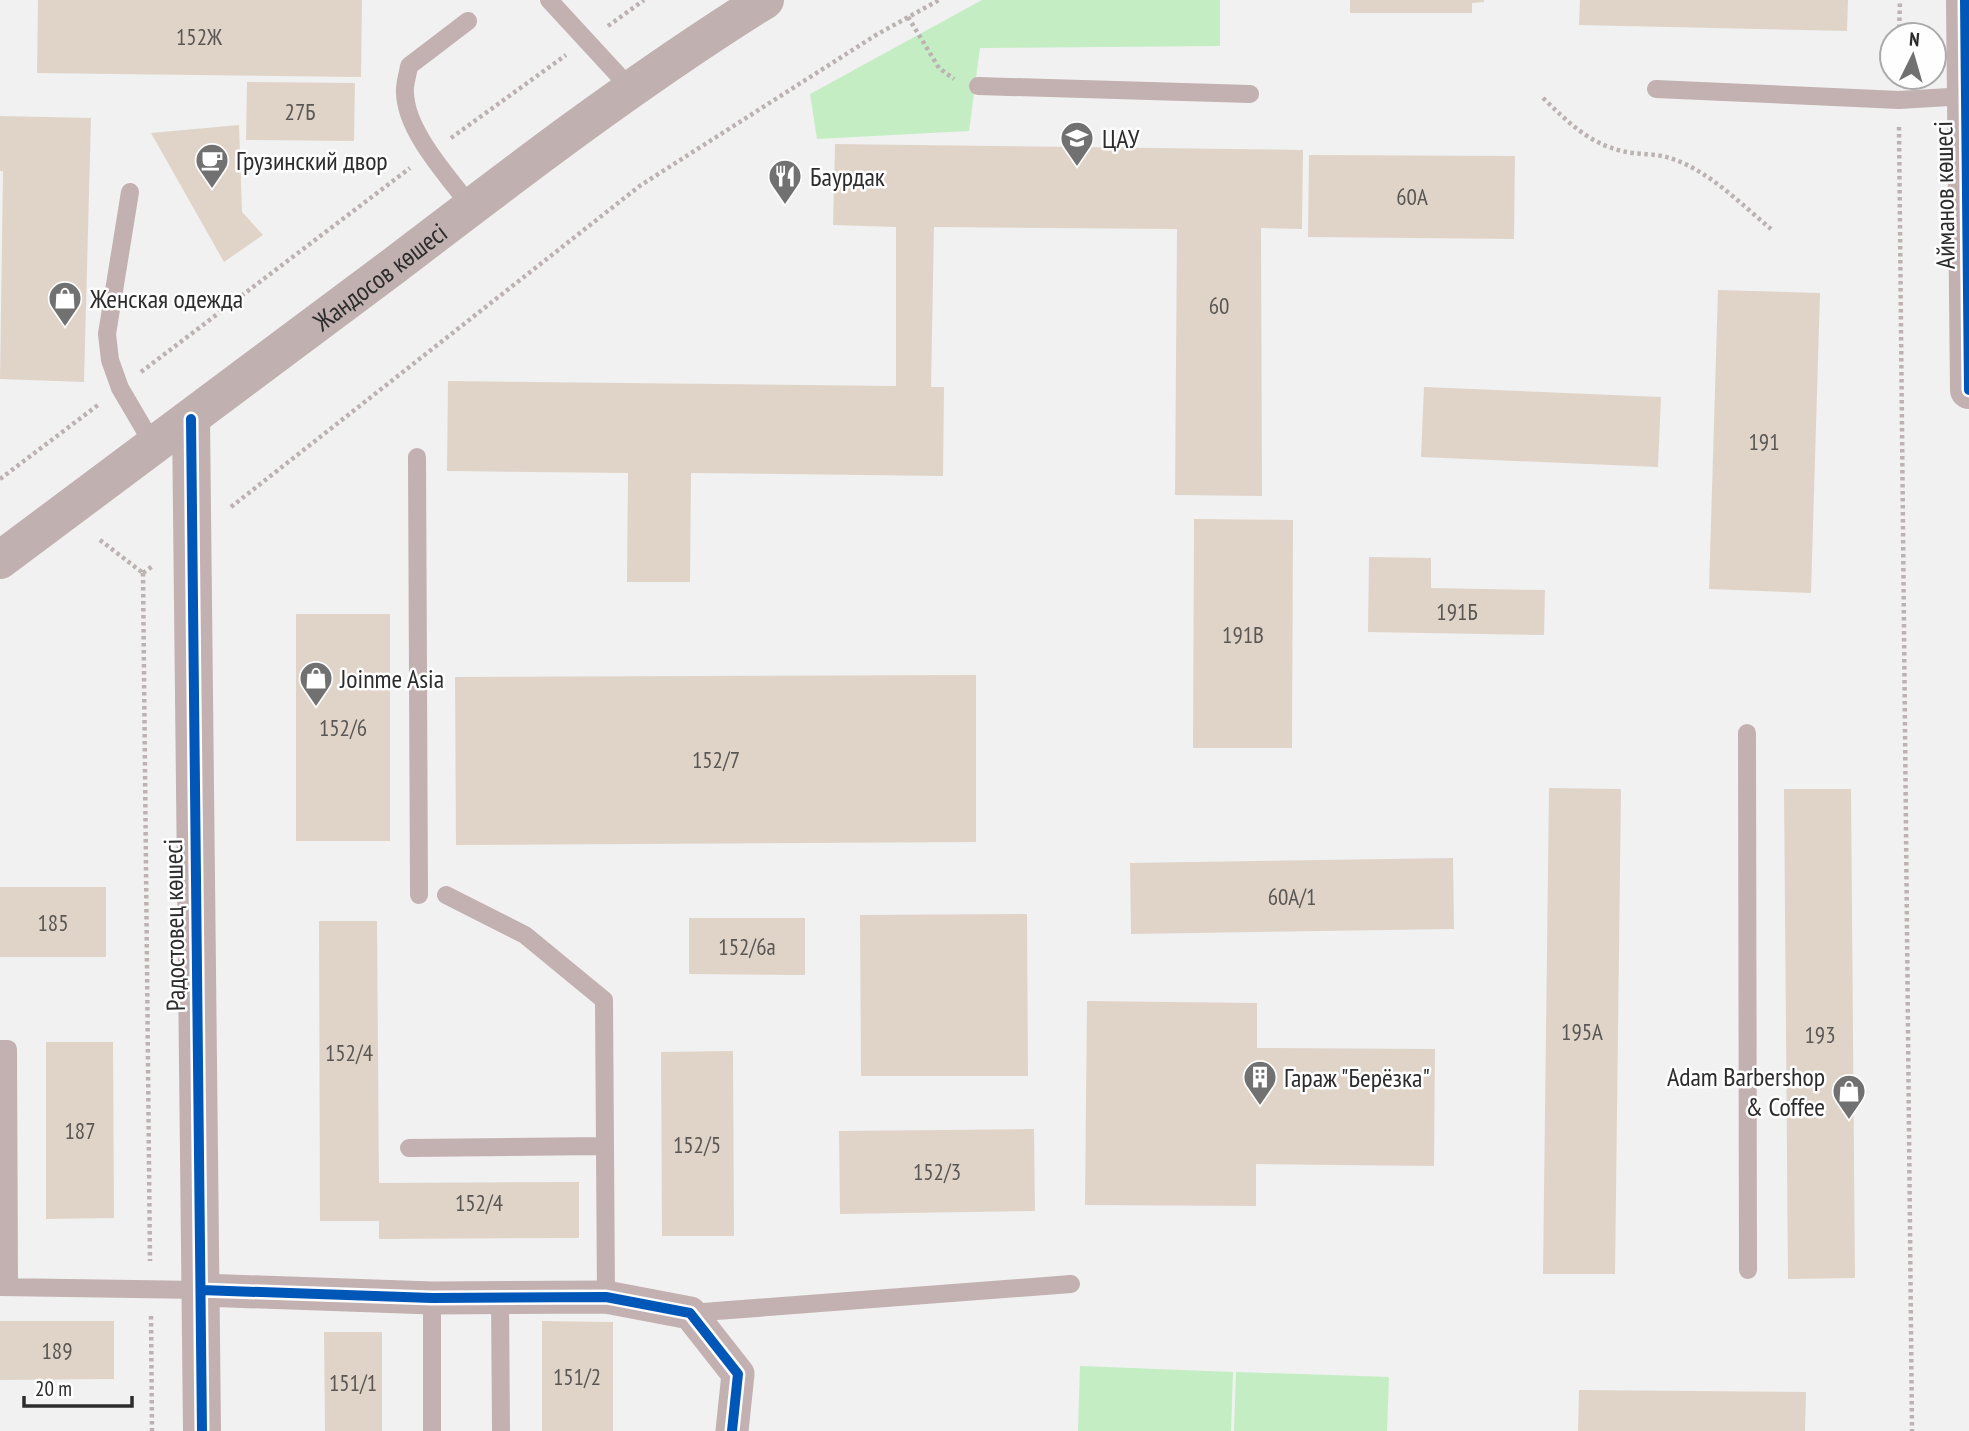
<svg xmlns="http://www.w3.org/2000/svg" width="1969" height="1431" viewBox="0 0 1969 1431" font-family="'PT Sans Narrow',sans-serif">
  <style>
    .green { fill: #c4edc3 }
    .building { fill: #e0d4c9 }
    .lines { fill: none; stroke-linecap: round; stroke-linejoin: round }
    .path { stroke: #bcb2b2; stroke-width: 4.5; stroke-dasharray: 3.5 3.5; stroke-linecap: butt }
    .service { stroke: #c3b0b1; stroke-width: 18 }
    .minor { stroke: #c3b0b1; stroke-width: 33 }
    .tertiary { stroke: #c3b0b1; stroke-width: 38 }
    .secondary { stroke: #c1b0b0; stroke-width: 38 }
    .cycleway-casing { stroke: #fefeff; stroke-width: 15 }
    .cycleway { stroke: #0057b8; stroke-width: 10 }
    .labels { text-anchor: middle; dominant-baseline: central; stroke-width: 5; stroke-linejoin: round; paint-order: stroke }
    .number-label { font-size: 23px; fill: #595653 }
    .poi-label { font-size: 26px; fill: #2c2c2c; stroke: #fefeff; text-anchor: start }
    .street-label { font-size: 26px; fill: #2c2c2c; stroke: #fefeff }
  </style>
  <rect width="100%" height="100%" fill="#f1f1f1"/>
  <!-- green -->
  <path class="green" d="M982 0H1220V46L980 48 969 131 817 139 810 94Z
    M1080 1366 1233 1372 1231 1431H1078Z
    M1236 1372 1389 1377 1387 1431H1234Z"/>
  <!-- building -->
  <path class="building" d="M38 0H362L361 77 37 73Z
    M1350 0H1484V2L1472 3V13H1350Z
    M1580 0H1848L1847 31 1579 25Z
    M247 82 355 83 354 141 246 140Z
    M0 116 91 118 84 382 0 379 3 171H0Z
    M239 125 242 212 263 235 224 262 151 133Z
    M835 144 1303 150 1302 229 1261 228 1262 496 1175 495 1177 229 934 227 931 387H944L943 476 691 473 690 582H627L628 473 447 471 448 381 896 386V227L833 225Z
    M1309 155 1515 156 1514 239 1308 237Z
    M1718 290 1820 293 1811 593 1709 589Z
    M1424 387 1661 397 1658 467 1421 457Z
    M1194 519 1293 520 1292 748H1193Z
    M1369 557 1431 558V588L1545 590 1544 635 1368 632Z
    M296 614H390V841H296Z
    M976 675V842L456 845 455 677Z
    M1549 788 1621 789 1615 1274H1543Z
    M1784 789H1851L1855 1278 1788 1279Z
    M1453 858 1454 929 1131 934 1130 863Z
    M0 887H106V957H0Z
    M1027 914 1028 1076H861L860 915Z
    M689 918H805V975L689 974Z
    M319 921H377L379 1183 579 1182V1238L379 1239V1221H320Z
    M1087 1001 1257 1003V1048L1435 1049 1434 1166 1256 1164V1206L1085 1205Z
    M46 1042H113L114 1218 46 1219Z
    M733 1051 734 1236H662L661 1052Z
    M1034 1129 1035 1211 840 1214 839 1131Z
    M0 1321H114V1379L0 1380Z
    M542 1321 613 1322V1431H542Z
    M324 1332H382V1431H325Z
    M1579 1390 1806 1392 1805 1431H1578Z"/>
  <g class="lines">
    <!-- path -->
    <path class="path" d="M908 17 939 68 954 79
      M608 26 644 0
      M1899 35 1900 0
      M1543 98C1567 121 1588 143 1622 151 1637 155 1655 153 1670 158 1708 170 1741 204 1771 229
      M1899 127 1912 1431
      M451 138 566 55
      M141 372 410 168
      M0 479 98 405
      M231 507 641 185 876 35 939 0
      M100 540 143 573
      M143 573 154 565
      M143 573 150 1261
      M151 1316 152 1431"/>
    <!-- service -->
    <path class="service" d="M549 0 632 90
      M468 21 409 66C408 74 404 85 405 93 406 132 449 177 471 207
      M978 86 1250 94
      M1656 89 1899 100 1966 96
      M130 192 107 334 110 360 120 388 154 446
      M417 457 419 895
      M1747 733 1748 1270
      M446 895 525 935 604 1000 606 1297
      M0 1049H8L9 1287
      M409 1148 604 1146
      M0 1287 201 1290
      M500 1297 501 1431
      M432 1298V1431
      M690 1313 1071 1284"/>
    <!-- minor -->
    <path class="minor" d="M201 1290 432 1298 606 1297 690 1313 738 1374 732 1431"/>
    <!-- tertiary -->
    <path class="tertiary" d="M1965 0 1969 390
      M191 419 202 1431"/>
    <!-- secondary -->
    <path class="secondary" id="s1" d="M0 560C132 462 264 364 395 265 514 174 638 79 765 0"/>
    <defs>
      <path id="cycleway" d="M1965 0 1969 390
        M191 419 202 1431
        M201 1290 432 1298 606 1297 690 1313 738 1374 732 1431"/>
    </defs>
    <!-- cycleway casing -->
    <use href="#cycleway" class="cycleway-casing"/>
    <!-- cycleway -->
    <use href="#cycleway" class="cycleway"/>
  </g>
  <!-- icons -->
  <defs>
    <symbol id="university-pin" viewBox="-11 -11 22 30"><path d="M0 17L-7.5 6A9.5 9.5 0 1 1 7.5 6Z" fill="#717171" stroke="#fefeff"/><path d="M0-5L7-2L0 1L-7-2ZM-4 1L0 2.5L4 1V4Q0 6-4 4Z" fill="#fff"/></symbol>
    <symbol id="cafe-pin" viewBox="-11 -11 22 30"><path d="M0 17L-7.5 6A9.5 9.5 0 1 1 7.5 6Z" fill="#717171" stroke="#fefeff"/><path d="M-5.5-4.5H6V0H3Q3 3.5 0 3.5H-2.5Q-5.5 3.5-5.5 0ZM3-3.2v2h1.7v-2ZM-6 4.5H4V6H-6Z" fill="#fff"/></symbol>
    <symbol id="restaurant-pin" viewBox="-11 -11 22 30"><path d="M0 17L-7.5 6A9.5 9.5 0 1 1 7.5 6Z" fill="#717171" stroke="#fefeff"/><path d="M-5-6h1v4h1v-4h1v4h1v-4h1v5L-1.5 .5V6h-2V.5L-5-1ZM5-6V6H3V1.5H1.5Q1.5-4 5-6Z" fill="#fff"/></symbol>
    <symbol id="shop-pin" viewBox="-11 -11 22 30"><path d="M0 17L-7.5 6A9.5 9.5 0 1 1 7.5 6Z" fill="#717171" stroke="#fefeff"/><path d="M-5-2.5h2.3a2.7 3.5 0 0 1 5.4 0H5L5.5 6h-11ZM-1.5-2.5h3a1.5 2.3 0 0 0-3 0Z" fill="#fff"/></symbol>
    <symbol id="building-pin" viewBox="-11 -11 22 30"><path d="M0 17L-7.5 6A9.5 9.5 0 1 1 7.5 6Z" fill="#717171" stroke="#fefeff"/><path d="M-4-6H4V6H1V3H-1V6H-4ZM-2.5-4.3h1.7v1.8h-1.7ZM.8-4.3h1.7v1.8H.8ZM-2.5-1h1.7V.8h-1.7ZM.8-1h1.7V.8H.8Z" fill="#fff"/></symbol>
  </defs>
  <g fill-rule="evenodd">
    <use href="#university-pin" x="1058" y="119" width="38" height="52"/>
    <use href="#cafe-pin" x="193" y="141" width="38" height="52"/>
    <use href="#restaurant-pin" x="766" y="157" width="38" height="52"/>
    <use href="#shop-pin" x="46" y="279" width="38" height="52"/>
    <use href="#shop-pin" x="297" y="659" width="38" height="52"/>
    <use href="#building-pin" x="1241" y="1058" width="38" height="52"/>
    <use href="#shop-pin" x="1830" y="1072" width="38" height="52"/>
  </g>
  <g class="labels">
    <!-- number labels -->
    <g class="number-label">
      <text x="199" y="36">152Ж</text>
      <text x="300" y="111">27Б</text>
      <text x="1412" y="196">60А</text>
      <text x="1219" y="305">60</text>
      <text x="1764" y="441">191</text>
      <text x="1457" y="611">191Б</text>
      <text x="1243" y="634">191В</text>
      <text x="343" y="727">152/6</text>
      <text x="716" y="759">152/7</text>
      <text x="1292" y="896">60А/1</text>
      <text x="53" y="922">185</text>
      <text x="747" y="946">152/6а</text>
      <text x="1582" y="1031">195А</text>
      <text x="1820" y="1034">193</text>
      <text x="349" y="1052">152/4</text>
      <text x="80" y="1130">187</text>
      <text x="697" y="1144">152/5</text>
      <text x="937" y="1171">152/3</text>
      <text x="479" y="1202">152/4</text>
      <text x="57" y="1350">189</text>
      <text x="577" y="1376">151/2</text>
      <text x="353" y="1382">151/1</text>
    </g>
    <!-- poi labels -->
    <g class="poi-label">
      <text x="1102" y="138">ЦАУ</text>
      <text x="236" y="160">Грузинский двор</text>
      <text x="810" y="176">Баурдак</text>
      <text x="90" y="298">Женская одежда</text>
      <text x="340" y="678">Joinme Asia</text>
      <text x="1825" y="1076" text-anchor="end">Adam Barbershop<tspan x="1825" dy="30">&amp; Coffee</tspan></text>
      <text x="1284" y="1077">Гараж "Берёзка"</text>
    </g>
    <!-- street labels -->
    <g class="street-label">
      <text transform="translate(1944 195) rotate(-91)">Айманов көшесі</text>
      <text stroke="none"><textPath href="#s1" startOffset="474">Жандосов көшесі</textPath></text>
      <text transform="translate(174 925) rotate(-91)">Радостовец көшесі</text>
    </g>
  </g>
  <!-- north arrow -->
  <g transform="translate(1913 56) rotate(5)"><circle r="33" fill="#fefeff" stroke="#aaaaab" stroke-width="2"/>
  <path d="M0-5L12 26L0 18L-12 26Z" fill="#717171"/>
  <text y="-10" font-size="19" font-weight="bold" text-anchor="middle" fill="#2c2c2c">N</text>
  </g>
  <!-- scale -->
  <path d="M24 1396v10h108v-10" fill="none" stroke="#2c2c2c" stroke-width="3.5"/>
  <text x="35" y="1396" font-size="21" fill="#2c2c2c" stroke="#fefeff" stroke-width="5" paint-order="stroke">20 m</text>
</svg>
